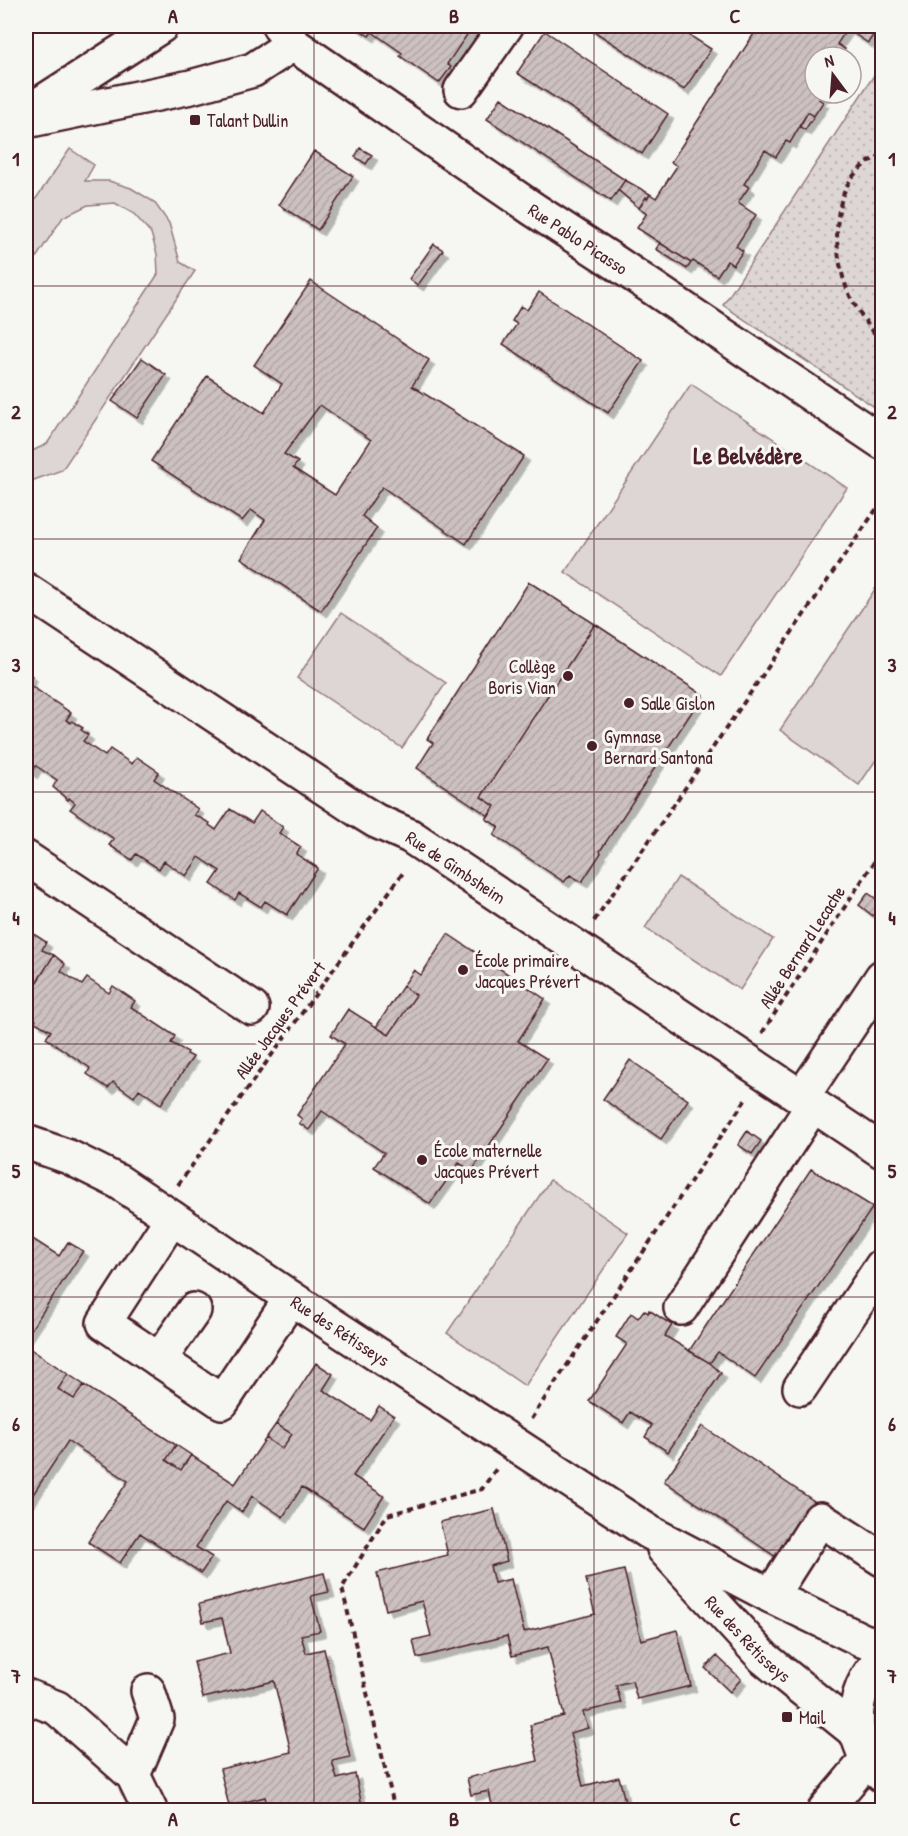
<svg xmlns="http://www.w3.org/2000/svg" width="908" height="1836" viewBox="0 0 908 1836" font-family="'Patrick Hand',sans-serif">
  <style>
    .grass { fill: #ddd6d5; stroke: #947a80; stroke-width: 1.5 }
    .park { fill: url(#park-dots); stroke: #947a80; stroke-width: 1.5 }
    .building { fill: url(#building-hatch); stroke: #4a1f2b; stroke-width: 1.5; fill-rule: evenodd; filter: url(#shadow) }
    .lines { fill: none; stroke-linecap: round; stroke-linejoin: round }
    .minor-casing { stroke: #4a1f2b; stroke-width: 38 }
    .path { stroke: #4a1f2b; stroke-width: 4; stroke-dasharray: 6 4.5; stroke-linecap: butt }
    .minor { stroke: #f6f6f2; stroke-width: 33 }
    .grid { fill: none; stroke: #4a1f2b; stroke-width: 1.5; stroke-opacity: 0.55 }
    .poi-dot { fill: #4a1f2b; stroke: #f6f6f2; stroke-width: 2 }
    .labels { text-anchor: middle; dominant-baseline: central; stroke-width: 6; stroke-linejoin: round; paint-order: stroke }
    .poi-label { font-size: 18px; fill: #4a1f2b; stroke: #f6f6f2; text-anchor: start }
    .street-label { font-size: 18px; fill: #4a1f2b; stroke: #f6f6f2 }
    .district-label { font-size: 24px; font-weight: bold; fill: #4a1f2b; stroke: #f6f6f2 }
    .neatline { fill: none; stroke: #4a1f2b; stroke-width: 2 }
    .grid-label { font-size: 20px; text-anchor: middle; font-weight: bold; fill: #4a1f2b }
  </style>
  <defs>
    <pattern id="park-dots" width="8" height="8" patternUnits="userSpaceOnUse" patternTransform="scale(1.5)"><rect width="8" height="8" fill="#ddd6d5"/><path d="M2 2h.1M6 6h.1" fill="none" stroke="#bfb7b7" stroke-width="1.8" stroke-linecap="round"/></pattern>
    <pattern id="building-hatch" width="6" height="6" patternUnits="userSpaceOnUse" patternTransform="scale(1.5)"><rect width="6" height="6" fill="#ccc1c0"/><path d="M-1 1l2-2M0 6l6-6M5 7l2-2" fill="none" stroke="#b1a5a5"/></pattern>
    <filter id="shadow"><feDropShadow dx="5.5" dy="5.5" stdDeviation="0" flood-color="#0004"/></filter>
  </defs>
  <rect width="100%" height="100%" fill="#f6f6f2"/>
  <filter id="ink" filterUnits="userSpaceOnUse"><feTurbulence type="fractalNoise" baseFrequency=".0167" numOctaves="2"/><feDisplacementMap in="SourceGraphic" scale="12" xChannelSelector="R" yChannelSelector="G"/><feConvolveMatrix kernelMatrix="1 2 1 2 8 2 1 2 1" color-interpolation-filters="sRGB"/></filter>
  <g filter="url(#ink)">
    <!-- grass -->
    <path class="grass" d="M70 149 94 165 85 181H109L131 188 154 202 169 223 180 262 195 271 62 470 34 480 26 481V454L47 444 158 274 157 254 151 233 134 214 115 203 88 205 63 217 26 273V213Z
      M691 384 847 488 721 676 565 572Z
      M882 579V751L859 785 780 730Z
      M341 613 446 683 402 748 297 678Z
      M678 877 773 939 740 990 645 928Z
      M550 1180 628 1233 525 1386 447 1333Z"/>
    <!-- park -->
    <path class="park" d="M882 63V412L723 305Z"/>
    <!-- building -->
    <path class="building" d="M354 26H473L447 64 451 67 439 83 400 56 402 53 372 32 369 36Z
      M586 26H675L711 49 684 90Z
      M759 26H875L878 28 868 43 847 29 837 44 845 49 840 57H815V93H824L819 99 823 102 814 116 808 112 790 143 786 141 776 157 765 150 744 184 749 187 738 203 756 215 736 246 743 251 733 265 727 261 717 276 693 261 691 263 637 228 647 213 639 208 646 197 647 199 650 194 656 198 677 166 671 162Z
      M545 31 668 114 642 154 517 73Z
      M501 98 625 180 611 201 487 119Z
      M808 112 814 116 805 130 799 126Z
      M360 148 372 155 366 164 355 157Z
      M314 151 353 176 318 230 279 205Z
      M625 180 650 194 647 199 646 197 639 208 618 190Z
      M660 243 691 263 687 269 656 249Z
      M434 244 443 250 418 285 409 279Z
      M311 281 429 360 412 386 524 456 466 544 382 487 362 516 377 528 321 611 241 558 265 520 251 510 242 521 151 461 207 376 264 413 282 384 254 365ZM320 405 371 440 335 495 293 468 298 462 284 454Z
      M539 292 643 361 608 413 503 344 517 324 512 321 521 306 527 310Z
      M142 358 166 375 137 418 112 401Z
      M529 582 595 624 481 797 495 806 489 816 417 768 433 743 427 739Z
      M595 624 703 695 600 851 601 853 582 882 570 875 564 882 494 835 499 827 486 819 495 806 481 797Z
      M26 672 32 676 27 683 71 713 66 720 71 723 72 721 83 728 81 730 88 735 83 741 105 756 110 749 132 764 137 757 159 772 154 779 198 809 194 815 210 823 209 825 216 830 230 809 252 823 260 811 283 827 279 833 301 847 296 854 318 868 287 915 265 901 261 907 239 893 235 900 211 884 220 871 199 857 186 876 164 861 159 869 136 854 132 860 109 845 114 839 70 809 75 803 69 798 68 800 53 787 57 780 36 766 32 773 26 769Z
      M868 893 882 903 873 916 859 905Z
      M26 929 46 942 42 950 54 955 26 999Z
      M448 934 545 999 518 1041 547 1059 472 1171 459 1163 430 1204 374 1167 384 1153 322 1111 309 1130 299 1123 302 1119 297 1115 345 1044 331 1035 348 1009 389 1035 416 995 403 986 414 970 421 975Z
      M54 955 65 964 61 971 82 985 87 978 109 993 113 986 135 1001 131 1007 175 1036 171 1043 188 1052 187 1054 193 1057 161 1104 139 1089 134 1097 113 1082 108 1088 87 1074 90 1068 46 1038 51 1031 35 1022 36 1020 30 1017 34 1011 26 1005V999Z
      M403 986 416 995 389 1035 376 1027Z
      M630 1060 688 1100 661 1139 603 1099Z
      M747 1131 761 1141 752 1154 738 1145Z
      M811 1169 873 1207 755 1378 718 1352 710 1363 689 1351Z
      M28 1236 59 1256 68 1242 83 1251 26 1337V1239Z
      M644 1310 648 1313 649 1310 672 1325 665 1336 710 1363 721 1373 668 1452 645 1437 652 1425 630 1412 623 1423 589 1401 627 1344 616 1337 631 1313 638 1318Z
      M26 1346 68 1374 58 1389 74 1399 84 1385 176 1445 166 1460 181 1470 191 1455 235 1484 266 1438 282 1449 292 1434 276 1424 316 1363 333 1374 323 1390 370 1420 379 1406 394 1416 353 1476 384 1496 364 1527 302 1487 283 1517 252 1496 242 1512 226 1501 196 1547 212 1557 201 1573 140 1533 120 1563 88 1542 128 1481 68 1441 28 1502 26 1500Z
      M68 1374 84 1385 74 1399 58 1389Z
      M276 1424 292 1434 282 1449 266 1438Z
      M702 1426 814 1501 776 1557 664 1481Z
      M176 1445 191 1455 181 1470 166 1460Z
      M494 1509 507 1561 490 1566 494 1583 511 1579 524 1632 595 1614 586 1579 624 1570 641 1640 677 1630 691 1686 637 1699 632 1681 616 1685 621 1703 583 1712 588 1728 570 1733 583 1786 619 1777 627 1810H493L489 1791 471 1795 467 1778 538 1761 530 1725 564 1716 548 1647 512 1656 507 1636 417 1658 413 1640 431 1636 422 1601 386 1610 377 1573 448 1555 440 1522Z
      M324 1573 329 1592 311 1596 320 1631 301 1635 306 1653 324 1649 350 1757 332 1761 337 1779 355 1774 363 1810H269L265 1797 229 1806 220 1769 291 1752 274 1681 203 1698 194 1662 230 1653 222 1618 203 1622 199 1604Z
      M717 1656 741 1679 730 1692 705 1668Z"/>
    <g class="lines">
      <defs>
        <g id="minor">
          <path id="s1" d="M279 26 293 44 533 209 616 263 882 442"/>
          <path d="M461 90 506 26"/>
          <path d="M26 113 161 26"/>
          <path d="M26 121 191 87 253 70 293 44"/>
          <path id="s2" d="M26 590 358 810 376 821 410 836 882 1151"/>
          <path d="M26 858 252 1008"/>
          <path d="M802 1097 882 977"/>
          <path id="s3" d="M26 1142 69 1157 119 1182 291 1298 649 1532 771 1596 864 1641 882 1645"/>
          <path d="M172 1218 104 1323 222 1402 291 1298"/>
          <path d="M681 1308 813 1105"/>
          <path d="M159 1360 194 1310"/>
          <path d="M800 1388 882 1266"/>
          <path id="s4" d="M664 1549 764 1658 858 1734"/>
          <path d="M771 1596 820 1519 882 1559"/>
          <path d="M882 1661C848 1688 848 1749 882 1775"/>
          <path d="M26 1696 57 1708 133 1775 150 1810"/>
          <path d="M133 1775 157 1719 148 1691"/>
          <path d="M825 1810 868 1759"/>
        </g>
      </defs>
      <!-- minor casing -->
      <use href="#minor" class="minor-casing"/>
      <!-- path -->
      <path class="path" d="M882 155C874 159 865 163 859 170 830 196 834 256 847 289 855 309 869 326 882 343
        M594 921 882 501
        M762 1033 882 850
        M178 1185 405 870
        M531 1419 746 1099
        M395 1810 342 1588 387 1515 482 1489 496 1469"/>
      <!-- minor -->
      <use href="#minor" class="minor"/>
    </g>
  </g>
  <!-- grid -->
  <path class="grid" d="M314 26V1810M594 26V1810M26 286H882M26 539H882M26 792H882M26 1044H882M26 1297H882M26 1550H882"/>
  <!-- markers -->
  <g class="poi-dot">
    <rect x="189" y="114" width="12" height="12" rx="3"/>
    <circle cx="568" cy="676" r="6"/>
    <circle cx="629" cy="703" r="6"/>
    <circle cx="592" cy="746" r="6"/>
    <circle cx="463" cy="970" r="6"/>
    <circle cx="422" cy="1160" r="6"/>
    <rect x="781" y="1711" width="12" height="12" rx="3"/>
  </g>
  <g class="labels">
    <!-- poi labels -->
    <g class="poi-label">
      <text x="207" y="120">Talant Dullin</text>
      <text x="556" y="666" text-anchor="end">Collège<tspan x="556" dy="21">Boris Vian</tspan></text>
      <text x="641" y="703">Salle Gislon</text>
      <text x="604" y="736">Gymnase<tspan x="604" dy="21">Bernard Santona</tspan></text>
      <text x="475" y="960">École primaire<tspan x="475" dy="21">Jacques Prévert</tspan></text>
      <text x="434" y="1150">École maternelle<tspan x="434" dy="21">Jacques Prévert</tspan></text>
      <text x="799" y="1717">Mail</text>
    </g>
    <!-- street labels -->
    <g class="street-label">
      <text stroke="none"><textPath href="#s1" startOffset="368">Rue Pablo Picasso</textPath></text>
      <text stroke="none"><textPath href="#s2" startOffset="512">Rue de Gimbsheim</textPath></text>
      <text transform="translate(802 947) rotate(-57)">Allée Bernard Lecache</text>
      <text transform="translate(280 1020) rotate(-54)">Allée Jacques Prévert</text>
      <text stroke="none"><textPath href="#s3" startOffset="368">Rue des Rétisseys</textPath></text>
      <text stroke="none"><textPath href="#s4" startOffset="123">Rue des Rétisseys</textPath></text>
    </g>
    <!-- district labels -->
    <g class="district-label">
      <text x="748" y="455">Le Belvédère</text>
    </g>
  </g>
  <!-- margin -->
  <rect width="908" height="1836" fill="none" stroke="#f6f6f2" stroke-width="66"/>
  <!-- north arrow -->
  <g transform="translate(833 75) rotate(344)"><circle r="28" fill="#f6f6f2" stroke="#b1a0a2" stroke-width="1.5"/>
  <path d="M0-4.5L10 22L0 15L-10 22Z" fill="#4a1f2b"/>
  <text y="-9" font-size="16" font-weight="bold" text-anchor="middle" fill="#4a1f2b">N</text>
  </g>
  <rect x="33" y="33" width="842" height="1770" class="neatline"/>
  <g class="grid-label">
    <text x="173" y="23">A</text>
    <text x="454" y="23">B</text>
    <text x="735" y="23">C</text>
    <text x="16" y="166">1</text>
    <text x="892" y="166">1</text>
    <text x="16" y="419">2</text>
    <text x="892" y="419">2</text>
    <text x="16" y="672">3</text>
    <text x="892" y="672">3</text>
    <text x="16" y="925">4</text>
    <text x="892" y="925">4</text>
    <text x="16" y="1178">5</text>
    <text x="892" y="1178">5</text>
    <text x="16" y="1431">6</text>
    <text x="892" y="1431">6</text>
    <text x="16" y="1683">7</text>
    <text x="892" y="1683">7</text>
    <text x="173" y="1826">A</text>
    <text x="454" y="1826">B</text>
    <text x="735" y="1826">C</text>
  </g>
</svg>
